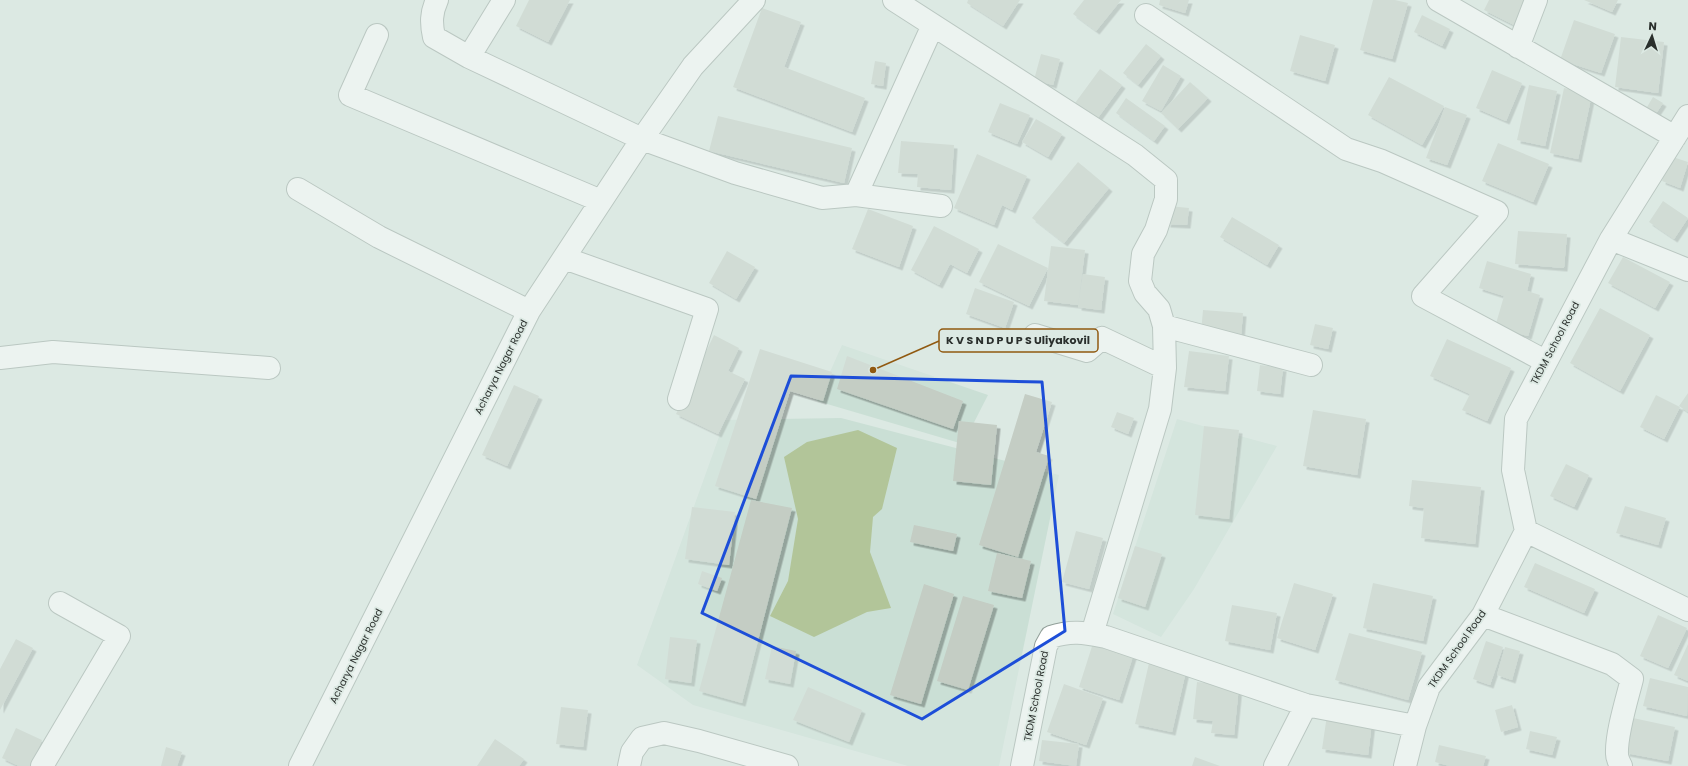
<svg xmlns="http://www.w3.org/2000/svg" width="1688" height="766" viewBox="0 0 1688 766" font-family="Poppins,sans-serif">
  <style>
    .built { fill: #cadfd5 }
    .green { fill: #b2c599 }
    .building { fill: #c4cdc4; filter: url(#shadow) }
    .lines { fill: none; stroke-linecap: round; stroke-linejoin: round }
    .street-casing { stroke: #929f99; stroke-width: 24 }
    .street { stroke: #fff; stroke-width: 22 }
    .marked { fill: none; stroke: #1d4ed8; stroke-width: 3; stroke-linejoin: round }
    .labels { text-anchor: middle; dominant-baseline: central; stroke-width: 3.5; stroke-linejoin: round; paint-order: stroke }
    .street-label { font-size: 10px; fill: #2a2f2c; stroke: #dce9e3 }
    .leader { fill: none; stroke: #905910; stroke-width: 1.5 }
    .callout-dot { fill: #905910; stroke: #dce9e3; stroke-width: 1.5 }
    .callout { fill: #dce9e3; stroke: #905910; stroke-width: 1.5 }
    .callout-label { font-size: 11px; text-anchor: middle; font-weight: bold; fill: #2a2f2c }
  </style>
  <defs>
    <filter id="shadow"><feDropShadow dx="3.5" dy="3.5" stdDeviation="0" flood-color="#0004"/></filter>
  </defs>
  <rect width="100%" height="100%" fill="#dce9e3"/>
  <!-- built -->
  <path class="built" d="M842 345 988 395 963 444 817 401Z
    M841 418 1059 475 999 766H908L693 705 637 665 725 420Z
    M1177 419 1277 446 1194 589 1161 637 1113 614Z"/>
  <!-- green -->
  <path class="green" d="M858 430 897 448 882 509 873 517 870 552 891 608 867 612 814 637 770 616 788 581 798 519 784 457 807 442Z"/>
  <!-- building -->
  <path class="building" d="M529 0H570L548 42 516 26Z
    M968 0H1020L1003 26 967 3Z
    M1084 0H1121L1096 31 1073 14Z
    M1160 0H1189L1185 13 1159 5Z
    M1373 0H1395L1408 3 1392 59 1360 50Z
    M1489 0H1527L1514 25 1484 10Z
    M1584 0H1618L1612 12Z
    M762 8 801 22 784 67 865 98 852 132 733 87Z
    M1422 15 1450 29 1442 46 1414 32Z
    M1574 20 1615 34 1601 73 1560 60Z
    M1300 35 1335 45 1325 81 1290 71Z
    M1621 37 1664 42 1658 93 1615 87Z
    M1146 44 1161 56 1138 85 1123 73Z
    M1041 54 1060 59 1053 85 1034 80Z
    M875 61 886 63 883 86 871 84Z
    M1163 65 1181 76 1161 111 1142 101Z
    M1100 69 1122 85 1097 119 1075 103Z
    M1492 70 1522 83 1506 121 1476 108Z
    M1389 77 1444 106 1422 145 1368 115Z
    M1190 82 1208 98 1178 129 1161 113Z
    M1529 85 1557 91 1545 146 1517 140Z
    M1564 88 1592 94 1578 159 1550 153Z
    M1653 97 1663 103 1653 118 1644 112Z
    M1126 98 1165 126 1154 141 1116 113Z
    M1000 103 1030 115 1017 144 988 132Z
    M1445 107 1467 115 1447 165 1426 158Z
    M718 116 852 148 844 183 709 151Z
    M1036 119 1062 134 1048 157 1022 142Z
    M901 141 954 145 951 190 917 187 918 174 898 173Z
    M1498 143 1549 164 1533 202 1482 181Z
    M977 154 1027 176 1012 210 1002 205 994 225 954 208Z
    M1670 156 1688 162 1680 188 1662 181Z
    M1078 162 1109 188 1064 243 1032 218Z
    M1663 201 1688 218 1674 239 1649 222Z
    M1169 206 1189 208 1187 225 1167 224Z
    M868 209 913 226 899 267 852 249Z
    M1232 217 1279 245 1267 265 1220 237Z
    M934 226 979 249 967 273 950 264 939 285 911 270Z
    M1518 231 1567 234 1564 268 1515 264Z
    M998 244 1048 268 1029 306 979 282Z
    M1051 246 1085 250 1078 305 1044 301Z
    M727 251 755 267 736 299 709 283Z
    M1623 257 1670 282 1655 308 1608 283Z
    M1487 261 1531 274 1527 291 1540 295 1528 336 1495 327 1504 296 1479 288Z
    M1083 274 1105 277 1101 310 1078 307Z
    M975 288 1014 302 1005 328 966 314Z
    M1600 308 1650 335 1620 391 1570 363Z
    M1203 310 1243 313 1241 336 1201 332Z
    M1315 324 1333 328 1328 349 1310 345Z
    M714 335 739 348 728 371 745 379 718 434 676 414Z
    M1447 339 1511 368 1487 421 1462 410 1470 394 1430 376Z
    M760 349 832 372 823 401 790 391 756 499 715 486Z
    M1189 351 1229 356 1225 391 1184 387Z
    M847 356 963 401 953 429 837 389Z
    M1260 365 1283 368 1280 394 1257 391Z
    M514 385 539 396 507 466 482 455Z
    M1688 393V412L1679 406Z
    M1025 394 1052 402 1036 452 1049 456 1018 557 979 545Z
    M1656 395 1680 407 1664 439 1640 427Z
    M1313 410 1366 419 1357 475 1303 466Z
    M1117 412 1134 418 1128 434 1111 427Z
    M959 421 997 425 991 485 953 481Z
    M1204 426 1239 430 1229 519 1195 515Z
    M1566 464 1589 475 1574 507 1550 496Z
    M1412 480 1481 487 1475 544 1421 538 1424 508 1409 506Z
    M751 500 792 508 742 703 699 691Z
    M1625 506 1666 518 1658 545 1616 533Z
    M692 507 735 512 729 565 685 559Z
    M914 525 957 534 953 551 910 542Z
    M1076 531 1103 538 1089 589 1062 582Z
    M1135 546 1162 554 1145 607 1118 598Z
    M997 553 1031 561 1022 598 988 591Z
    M1535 563 1595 589 1584 613 1524 587Z
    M702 571 722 578 717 591 698 584Z
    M1294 583 1333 594 1315 650 1277 638Z
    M1373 583 1433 596 1423 641 1363 628Z
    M924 584 954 594 921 704 890 695Z
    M963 596 994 605 968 690 937 681Z
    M1232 605 1277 613 1270 650 1225 641Z
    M1658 615 1687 628 1668 668 1640 656Z
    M1349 633 1422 652 1408 700 1335 680Z
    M670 637 697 640 691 683 665 679Z
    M16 639 33 648 0 710V669Z
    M1094 640 1134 653 1119 700 1079 687Z
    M1486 641 1503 647 1490 685 1473 679Z
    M1688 644V681L1674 675Z
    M772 646 796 651 790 684 765 679Z
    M1505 647 1520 651 1512 680 1497 675Z
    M1149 663 1186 671 1172 732 1135 724Z
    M1650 678 1688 687 1687 716 1643 706Z
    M1197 682 1239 686 1234 735 1211 733 1213 721 1193 719Z
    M1064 684 1103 698 1086 745 1047 732Z
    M808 687 862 710 849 742 793 720Z
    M1512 705 1518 727 1501 732 1495 710Z
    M561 707 588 710 583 747 556 744Z
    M1327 715 1372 722 1368 755 1322 749Z
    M1633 718 1675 727 1668 761 1626 753Z
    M16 728 42 740 30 766H19L2 758Z
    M1530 731 1557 737 1552 755 1526 749Z
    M495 739 524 759 519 766H477Z
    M1042 740 1079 744 1076 766 1039 761Z
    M1439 745 1486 756 1483 766H1450L1435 762Z
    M166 747 182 752 177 766H161Z
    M1195 757 1220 766H1192Z"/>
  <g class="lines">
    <defs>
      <path id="street" d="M437 0C431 13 431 23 434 37L469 57 642 139 735 173 822 198 856 195
        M894 0 1135 155 1166 180V199L1156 230 1143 254 1140 281 1145 293 1159 309 1164 326 1165 368 1160 409 1092 634
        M1438 0 1675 137
        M1146 15 1346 149 1382 161 1497 212 1423 296 1545 361
        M933 25 856 195 941 206
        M377 35 350 95 601 201
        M1518 47 1536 0
        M469 57 504 0
        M298 189 379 237 529 311
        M1611 239 1688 270
        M564 258 707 309 679 399
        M1164 326 1311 365
        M1035 335 1087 351 1102 338 1165 368
        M0 358 53 352 269 368
        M1526 531 1688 610
        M1483 615 1612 664 1632 679C1627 699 1616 734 1617 754 1617 758 1619 762 1621 766
        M42 766 119 636 60 603
        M300 766 529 311 642 139 693 66 754 0
        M629 766 632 752 642 738 664 733 699 741 787 766
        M1022 766 1046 646 1051 637C1072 630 1085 633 1106 637L1306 705 1415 726 1429 687 1483 615 1526 531 1513 470 1516 419 1611 239 1688 116
        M1275 766 1306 705
        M1405 766 1415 726"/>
    </defs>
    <!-- street casing -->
    <use href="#street" class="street-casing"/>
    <!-- street -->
    <use href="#street" class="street"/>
  </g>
  <!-- marked area -->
  <path d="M0 0H1688V766H0ZM791 376 1042 382 1065 631 922 719 702 613Z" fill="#dce9e3" fill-opacity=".55" fill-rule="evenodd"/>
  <path class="marked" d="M791 376 1042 382 1065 631 922 719 702 613Z"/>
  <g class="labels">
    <!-- street labels -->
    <g class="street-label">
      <text transform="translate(1555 343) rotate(-62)">TKDM School Road</text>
      <text transform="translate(501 367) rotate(-63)">Acharya Nagar Road</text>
      <text transform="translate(1457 649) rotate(-55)">TKDM School Road</text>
      <text transform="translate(356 656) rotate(-63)">Acharya Nagar Road</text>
      <text transform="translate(1036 696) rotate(-79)">TKDM School Road</text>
    </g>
  </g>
  <!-- callouts -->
  <path class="leader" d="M873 370L939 341"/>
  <circle class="callout-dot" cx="873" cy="370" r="4"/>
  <rect class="callout" x="939" y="329" width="159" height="23" rx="4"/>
  <g class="callout-label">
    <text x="1018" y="344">K V S N D P U P S Uliyakovil</text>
  </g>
  <!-- north arrow -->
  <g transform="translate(1652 36) rotate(4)" stroke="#dce9e3" stroke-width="3" paint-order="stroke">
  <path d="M0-3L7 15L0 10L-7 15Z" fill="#2a2f2c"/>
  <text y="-6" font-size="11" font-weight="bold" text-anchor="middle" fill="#2a2f2c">N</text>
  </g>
</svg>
